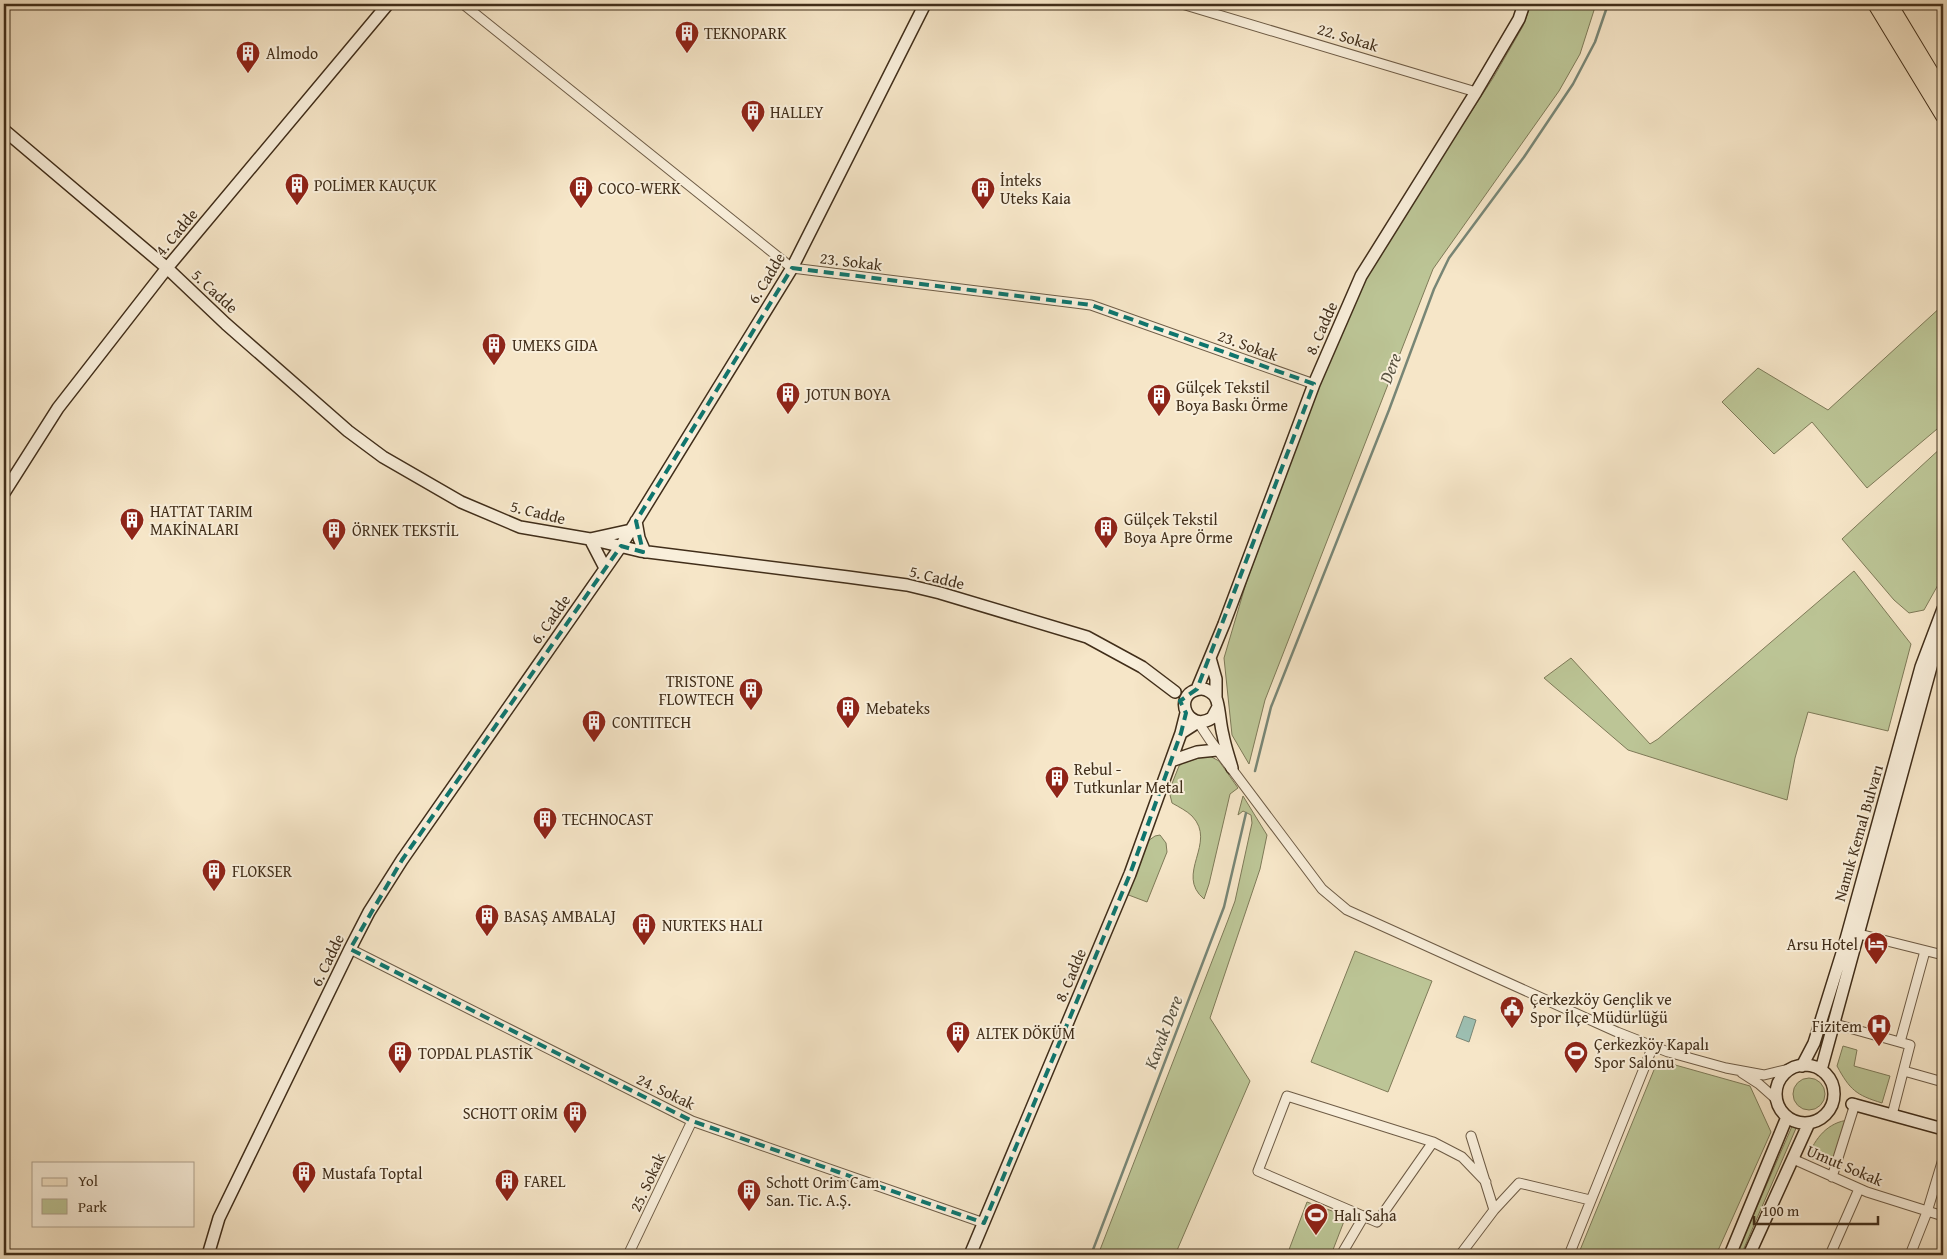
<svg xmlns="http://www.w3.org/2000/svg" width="1947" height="1259" viewBox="0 0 1947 1259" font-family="'Gentium Book Plus',serif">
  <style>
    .green { fill: #bcc596; stroke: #7e7a58 }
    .water { fill: #9dc0b3; stroke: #788676 }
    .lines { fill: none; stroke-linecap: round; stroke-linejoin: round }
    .stream { stroke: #788676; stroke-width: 2.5 }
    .street-casing { stroke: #6e5c46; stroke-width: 11 }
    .secondary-casing { stroke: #412e1a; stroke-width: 14 }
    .primary-casing { stroke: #412e1a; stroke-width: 16 }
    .street { stroke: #f9efdb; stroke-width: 9 }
    .secondary { stroke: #f9efdb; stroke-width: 11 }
    .primary { stroke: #f6e6c8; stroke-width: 14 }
    .marked { fill: none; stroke: #0f766e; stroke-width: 4; stroke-dasharray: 10 6; stroke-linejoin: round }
    .labels { text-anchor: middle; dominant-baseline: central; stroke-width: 4; stroke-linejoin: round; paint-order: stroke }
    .poi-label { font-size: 16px; fill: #412e1a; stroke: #f9efdb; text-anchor: start }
    .street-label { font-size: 16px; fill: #412e1a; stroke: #f9efdb }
    .water-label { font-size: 18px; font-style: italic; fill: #585240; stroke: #f9efdb }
  </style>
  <rect width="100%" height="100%" fill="#f6e6c8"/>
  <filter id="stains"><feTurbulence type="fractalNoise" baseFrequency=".004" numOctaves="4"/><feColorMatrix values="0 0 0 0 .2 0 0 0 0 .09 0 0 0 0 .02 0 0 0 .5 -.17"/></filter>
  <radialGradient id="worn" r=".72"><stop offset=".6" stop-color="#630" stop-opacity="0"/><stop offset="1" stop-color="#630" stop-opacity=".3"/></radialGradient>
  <!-- green -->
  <path class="green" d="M1531 4H1596L1580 54 1559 91 1433 269 1265 700 1249 764 1232 735 1224 658 1247 580 1315 398 1363 278 1493 78 1523 26Z
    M1943 305V424L1867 488 1812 422 1774 454 1722 402 1758 368 1828 410Z
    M1943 446V576L1924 610 1909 613 1894 600 1842 539Z
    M1854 571 1911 644 1888 731 1808 712 1795 758 1787 800 1628 750 1544 678 1571 658 1650 744 1658 739Z
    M1208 755 1219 761 1238 788 1230 794 1209 884 1204 899C1174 874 1218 843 1192 816 1187 811 1179 807 1172 803L1169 791 1179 766 1183 763Z
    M1243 796 1267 835 1260 869 1210 1018 1250 1081 1175 1255H1098L1228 920 1235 901 1252 823 1251 815 1243 811 1238 815Z
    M1160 835 1166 843 1167 852 1147 902 1126 894 1148 841 1155 836Z
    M1355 951 1432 981 1388 1092 1311 1062Z
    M1843 1046 1857 1050 1854 1066 1890 1076 1882 1103C1856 1095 1850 1090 1837 1066Z
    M1661 1061 1750 1086 1771 1132 1716 1255H1578L1656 1065Z
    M1793 1094a16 16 0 1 1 32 0a16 16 0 1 1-32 0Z
    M1849 1120 1834 1167 1808 1157C1815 1138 1828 1122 1849 1120Z
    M1793 1124 1797 1126 1741 1255H1736Z
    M1307 1202 1346 1216 1331 1255H1287Z"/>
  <!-- water -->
  <path class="water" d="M1464 1016 1476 1020 1469 1042 1456 1037Z"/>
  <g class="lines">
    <!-- stream -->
    <path class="stream" d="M1255 771 1271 707 1389 410 1434 289 1449 258 1524 157 1573 84 1595 42 1608 4
      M1091 1255 1224 907 1246 813"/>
    <defs>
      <path id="street" d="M463 4 792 268 1091 305 1314 384
        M1182 4 1476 92
        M1198 722 1210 740 1322 889 1347 910 1617 1032 1668 1052 1726 1068 1764 1075 1793 1068
        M1859 934 1943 955
        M350 949 692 1121 984 1223
        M1835 1024 1910 1045 1892 1115
        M1900 1042 1925 951
        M1904 1071 1943 1082
        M1742 1073 1759 1084 1777 1100
        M1471 1136 1494 1210
        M1433 1142 1287 1096 1258 1171 1377 1222 1433 1142 1462 1157 1486 1182
        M1793 1159 1867 1192 1943 1216
        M1832 1177 1855 1104
        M628 1255 692 1121
        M1341 1255 1364 1216
        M1460 1255 1494 1210 1519 1183 1590 1200
        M1569 1255 1653 1046
        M1830 1255 1859 1189
        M1910 1255 1927 1212 1943 1159"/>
      <path id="secondary" d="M4 130 167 268 226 324 348 431 383 457 461 502 520 527 590 539 640 551 848 577 907 585 940 593 1087 637 1142 667 1175 692
        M4 493 58 408 167 268 388 4
        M636 521 639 538 645 552
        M605 568 590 539 631 530
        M1210 658 1216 679V698
        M1197 689 1224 624 1314 384 1361 276 1476 92 1519 19 1524 4
        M1218 707 1212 718C1188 733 1173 697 1196 690 1201 688 1206 689 1210 692 1214 694 1216 697 1217 701 1220 712 1220 724 1223 735 1225 746 1229 757 1232 768
        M1186 713 1181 733 1198 722
        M1171 761 1197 752 1217 750
        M1776 1094a29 29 0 1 1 58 0a29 29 0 1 1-58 0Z
        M1802 1066 1814 1043 1843 950 1921 667 1943 609
        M1821 1070 1934 656 1943 640
        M1852 1104 1943 1129
        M208 1255 219 1218 350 949 369 912 402 860 621 546 792 268 925 4
        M970 1255 1130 874 1181 733
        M1730 1255 1787 1117
        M1749 1255 1809 1123"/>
      <path id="primary" d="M1875 4 1943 116
        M1890 4 1943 92"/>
    </defs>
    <!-- street casing -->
    <use href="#street" class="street-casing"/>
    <!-- secondary casing -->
    <use href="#secondary" class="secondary-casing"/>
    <!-- primary casing -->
    <use href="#primary" class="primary-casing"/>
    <!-- street -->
    <use href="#street" class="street"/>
    <!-- secondary -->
    <use href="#secondary" class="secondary"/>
    <!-- primary -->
    <use href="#primary" class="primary"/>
  </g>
  <!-- marked area -->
  <path class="marked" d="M792 268 1091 305 1314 384 1197 689 1180 701 1186 713 1181 733 1130 874 984 1223 692 1121 350 949 402 860 621 546 643 552 636 521Z"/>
  <!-- icons -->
  <defs>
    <symbol id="building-pin" viewBox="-11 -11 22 30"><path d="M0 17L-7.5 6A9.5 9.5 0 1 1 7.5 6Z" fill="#8f2418" stroke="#f9efdb"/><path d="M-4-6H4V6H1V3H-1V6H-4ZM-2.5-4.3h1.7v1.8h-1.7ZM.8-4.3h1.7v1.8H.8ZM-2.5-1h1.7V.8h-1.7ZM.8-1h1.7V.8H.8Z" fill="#fff"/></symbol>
    <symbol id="hotel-pin" viewBox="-11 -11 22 30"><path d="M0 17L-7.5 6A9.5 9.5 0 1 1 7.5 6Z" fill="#8f2418" stroke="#f9efdb"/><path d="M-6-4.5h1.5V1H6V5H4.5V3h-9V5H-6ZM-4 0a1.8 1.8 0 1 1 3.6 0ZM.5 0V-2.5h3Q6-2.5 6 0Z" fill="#fff"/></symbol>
    <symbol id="civic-pin" viewBox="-11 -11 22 30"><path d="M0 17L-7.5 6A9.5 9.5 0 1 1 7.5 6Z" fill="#8f2418" stroke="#f9efdb"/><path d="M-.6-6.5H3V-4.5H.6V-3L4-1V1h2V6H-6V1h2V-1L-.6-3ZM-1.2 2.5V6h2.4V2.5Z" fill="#fff"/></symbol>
    <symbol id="hospital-pin" viewBox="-11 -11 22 30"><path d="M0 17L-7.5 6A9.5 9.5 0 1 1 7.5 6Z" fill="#8f2418" stroke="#f9efdb"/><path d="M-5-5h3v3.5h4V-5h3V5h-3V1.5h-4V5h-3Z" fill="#fff"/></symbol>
    <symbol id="stadium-pin" viewBox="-11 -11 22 30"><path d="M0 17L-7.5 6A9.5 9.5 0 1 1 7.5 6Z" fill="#8f2418" stroke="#f9efdb"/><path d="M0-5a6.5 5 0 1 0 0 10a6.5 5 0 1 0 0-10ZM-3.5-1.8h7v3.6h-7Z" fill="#fff"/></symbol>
  </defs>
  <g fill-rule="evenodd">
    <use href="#building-pin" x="673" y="19" width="28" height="38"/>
    <use href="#building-pin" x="234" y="39" width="28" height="38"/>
    <use href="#building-pin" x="739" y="98" width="28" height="38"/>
    <use href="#building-pin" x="283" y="171" width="28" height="38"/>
    <use href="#building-pin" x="567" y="174" width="28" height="38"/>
    <use href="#building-pin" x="969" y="175" width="28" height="38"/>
    <use href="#building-pin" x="480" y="331" width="28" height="38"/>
    <use href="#building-pin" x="774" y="380" width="28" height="38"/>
    <use href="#building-pin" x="1145" y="382" width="28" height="38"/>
    <use href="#building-pin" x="118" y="506" width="28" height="38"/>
    <use href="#building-pin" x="1092" y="514" width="28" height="38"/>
    <use href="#building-pin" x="320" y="516" width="28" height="38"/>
    <use href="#building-pin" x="737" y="676" width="28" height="38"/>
    <use href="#building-pin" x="834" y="694" width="28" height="38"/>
    <use href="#building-pin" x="580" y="708" width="28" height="38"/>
    <use href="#building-pin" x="1043" y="764" width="28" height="38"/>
    <use href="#building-pin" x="531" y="805" width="28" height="38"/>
    <use href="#building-pin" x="200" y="857" width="28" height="38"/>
    <use href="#building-pin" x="473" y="902" width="28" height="38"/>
    <use href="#building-pin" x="630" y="911" width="28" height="38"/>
    <use href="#hotel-pin" x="1862" y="930" width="28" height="38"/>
    <use href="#civic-pin" x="1498" y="994" width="28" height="38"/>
    <use href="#hospital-pin" x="1865" y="1012" width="28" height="38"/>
    <use href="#building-pin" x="944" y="1019" width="28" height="38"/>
    <use href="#building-pin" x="386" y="1039" width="28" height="38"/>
    <use href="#stadium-pin" x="1562" y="1039" width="28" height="38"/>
    <use href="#building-pin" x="561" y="1099" width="28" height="38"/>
    <use href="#building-pin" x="290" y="1159" width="28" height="38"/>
    <use href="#building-pin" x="493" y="1167" width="28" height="38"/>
    <use href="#building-pin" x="735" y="1177" width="28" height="38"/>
    <use href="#stadium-pin" x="1302" y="1201" width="28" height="38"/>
  </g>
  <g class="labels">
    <!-- poi labels -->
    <g class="poi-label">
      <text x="704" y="33">TEKNOPARK</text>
      <text x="266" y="53">Almodo</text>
      <text x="770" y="112">HALLEY</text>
      <text x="1000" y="180">İnteks<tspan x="1000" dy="18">Uteks Kaia</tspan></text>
      <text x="314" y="185">POLİMER KAUÇUK</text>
      <text x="598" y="188">COCO-WERK</text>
      <text x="512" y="345">UMEKS GIDA</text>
      <text x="1176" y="387">Gülçek Tekstil<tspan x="1176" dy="18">Boya Baskı Örme</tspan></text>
      <text x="806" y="394">JOTUN BOYA</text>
      <text x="150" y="511">HATTAT TARIM<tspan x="150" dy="18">MAKİNALARI</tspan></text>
      <text x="1124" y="519">Gülçek Tekstil<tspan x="1124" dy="18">Boya Apre Örme</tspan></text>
      <text x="352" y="530">ÖRNEK TEKSTİL</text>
      <text x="734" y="681" text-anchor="end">TRISTONE<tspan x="734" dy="18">FLOWTECH</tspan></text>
      <text x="866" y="708">Mebateks</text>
      <text x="612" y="722">CONTITECH</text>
      <text x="1074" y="769">Rebul -<tspan x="1074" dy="18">Tutkunlar Metal</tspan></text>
      <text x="562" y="819">TECHNOCAST</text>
      <text x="232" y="871">FLOKSER</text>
      <text x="504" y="916">BASAŞ AMBALAJ</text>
      <text x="662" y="925">NURTEKS HALI</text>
      <text x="1858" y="944" text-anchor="end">Arsu Hotel</text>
      <text x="1530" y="999">Çerkezköy Gençlik ve<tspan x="1530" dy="18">Spor İlçe Müdürlüğü</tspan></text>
      <text x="1862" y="1026" text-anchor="end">Fizitem</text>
      <text x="976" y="1033">ALTEK DÖKÜM</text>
      <text x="1594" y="1044">Çerkezköy Kapalı<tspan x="1594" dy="18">Spor Salonu</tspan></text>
      <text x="418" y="1053">TOPDAL PLASTİK</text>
      <text x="558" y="1113" text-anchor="end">SCHOTT ORİM</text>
      <text x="322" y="1173">Mustafa Toptal</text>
      <text x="524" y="1181">FAREL</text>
      <text x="766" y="1182">Schott Orim Cam<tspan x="766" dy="18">San. Tic. A.Ş.</tspan></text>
      <text x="1334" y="1215">Halı Saha</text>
    </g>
    <!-- street labels -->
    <g class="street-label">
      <text transform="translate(1348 37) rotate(17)">22. Sokak</text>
      <text transform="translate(176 232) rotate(-50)">4. Cadde</text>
      <text transform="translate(851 261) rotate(7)">23. Sokak</text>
      <text transform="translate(766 278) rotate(-59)">6. Cadde</text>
      <text transform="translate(215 291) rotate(43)">5. Cadde</text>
      <text transform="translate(1321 328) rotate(-66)">8. Cadde</text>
      <text transform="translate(1248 345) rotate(20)">23. Sokak</text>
      <text transform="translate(538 512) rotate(14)">5. Cadde</text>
      <text transform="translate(937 577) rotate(14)">5. Cadde</text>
      <text transform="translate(550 619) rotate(-55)">6. Cadde</text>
      <text transform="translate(1858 833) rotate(-74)">Namık Kemal Bulvarı</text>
      <text transform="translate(327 960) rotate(-64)">6. Cadde</text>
      <text transform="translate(1070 975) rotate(-67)">8. Cadde</text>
      <text transform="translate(666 1091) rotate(26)">24. Sokak</text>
      <text transform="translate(1845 1165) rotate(23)">Umut Sokak</text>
      <text transform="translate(647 1182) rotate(-65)">25. Sokak</text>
    </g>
    <!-- water labels -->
    <g class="water-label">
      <text transform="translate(1390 368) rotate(-69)">Dere</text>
      <text transform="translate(1163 1032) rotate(-69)">Kavak Dere</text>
    </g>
  </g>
  <!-- margin -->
  <rect width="1947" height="1259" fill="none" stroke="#f6e6c8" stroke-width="20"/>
  <rect x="5" y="5" width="1937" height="1249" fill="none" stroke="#412e1a" stroke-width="2.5"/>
  <rect x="10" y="10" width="1927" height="1239" fill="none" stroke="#412e1a"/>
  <!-- legend -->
  <rect x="32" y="1162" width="162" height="65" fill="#f9efdb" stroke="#afa28e"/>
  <rect x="42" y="1178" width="25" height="8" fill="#f6e6c8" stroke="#afa28e"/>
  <text x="78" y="1186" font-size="15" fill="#412e1a">Yol</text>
  <rect x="42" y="1199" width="25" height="15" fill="#bcc596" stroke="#afa28e"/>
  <text x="78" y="1212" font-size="15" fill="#412e1a">Park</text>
  <!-- scale -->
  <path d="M1754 1216v8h124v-8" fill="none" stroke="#412e1a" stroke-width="2.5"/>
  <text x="1762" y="1216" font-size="15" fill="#412e1a" stroke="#f9efdb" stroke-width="4" paint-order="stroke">100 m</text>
  <rect width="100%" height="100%" filter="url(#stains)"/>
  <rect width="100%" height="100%" fill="url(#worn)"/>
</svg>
